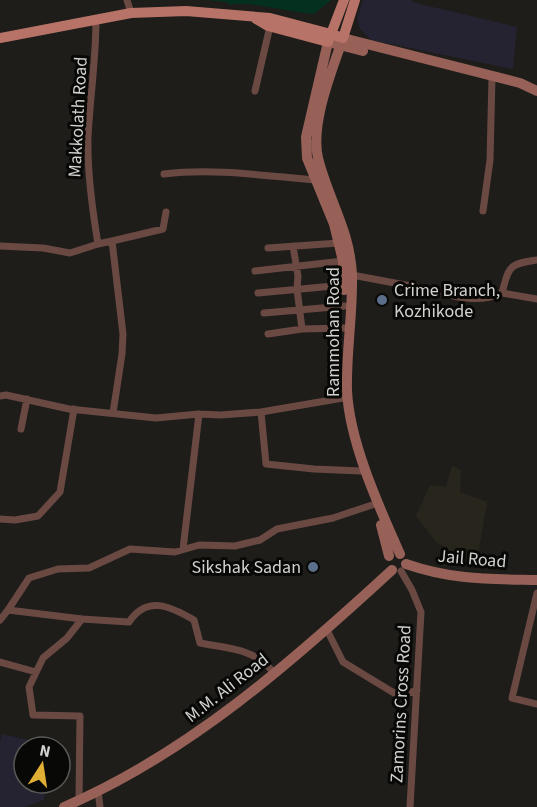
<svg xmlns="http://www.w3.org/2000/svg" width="537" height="807" viewBox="0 0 537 807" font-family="'Source Sans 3',sans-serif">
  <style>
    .commercial { fill: #252232 }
    .built { fill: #28261c }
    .green { fill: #03301f }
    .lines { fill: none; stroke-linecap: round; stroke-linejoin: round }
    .street { stroke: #6b4943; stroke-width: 7 }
    .secondary { stroke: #976158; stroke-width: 10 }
    .primary { stroke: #b87368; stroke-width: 10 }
    .service-dot { fill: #5c6f8a; stroke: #080806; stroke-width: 2 }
    .labels { text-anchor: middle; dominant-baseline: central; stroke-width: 6; stroke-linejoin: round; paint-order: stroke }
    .street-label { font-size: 18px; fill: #d2d2cf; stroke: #080806 }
    .poi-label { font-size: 18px; fill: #d2d2cf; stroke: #080806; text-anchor: start }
  </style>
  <rect width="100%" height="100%" fill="#1e1d1a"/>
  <!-- commercial -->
  <path class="commercial" d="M363 0H412V2L517 27 513 69 371 40 360 29 357 18Z
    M2 734 51 745V747H24V783H46L44 800 24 807H0V741Z"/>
  <!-- built -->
  <path class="built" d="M452 466 461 470 460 492 487 502 476 567 443 566 447 547 437 543 416 516 430 485 446 487Z"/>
  <!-- green -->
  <path class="green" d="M207 0H331L314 14C296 13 242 0 231 5L226 2Z"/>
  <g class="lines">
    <!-- street -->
    <path class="street" d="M127 0 131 13
      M96 20C96 59 90 98 88 137 87 173 92 208 98 244L112 241 123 334 122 354 113 413
      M255 91 270 26
      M164 174C214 168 266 176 315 180
      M483 211 490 160 492 77
      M112 241 163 229 166 212
      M0 246 43 248 70 253 98 244
      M293 246 298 276 297 289 302 329
      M268 248 339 243
      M255 271 343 261
      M352 275C373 279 395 283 416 287 445 293 473 306 502 293 509 266 509 264 537 260
      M258 293 344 285
      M502 293 537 299
      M264 313 345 306
      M268 334 302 329 344 328
      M0 396 6 395 69 409 156 418 199 414 220 415 261 412 266 464 314 469 361 471
      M261 412 343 398
      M21 429 27 399
      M0 519 15 520 38 516 60 492 74 409
      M183 549 199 414
      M401 571 412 590 421 612 410 807
      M537 593 512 698 537 704
      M8 610 29 578 58 569 89 568 130 549 175 552 199 545 235 546 260 540 277 529 333 518 372 505
      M0 620 8 610 82 619 129 622C147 595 170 606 194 620L200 643C230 649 254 648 274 673
      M327 630 343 662 394 693H408L417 690
      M0 662 36 672
      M98 790 100 807
      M79 800 80 716 33 715 29 687 43 658 67 638 82 619"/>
    <!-- secondary -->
    <path class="secondary" d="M344 290 343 261 334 224 307 158 306 137 328 42 363 51
      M381 525 389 556
      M400 554C379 507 349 441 347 390 346 352 353 313 352 275 350 230 328 199 318 158 310 123 332 71 343 38L520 83 537 91
      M406 564C452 580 489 579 537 580
      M64 807C189 753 292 662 392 570"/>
    <!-- primary -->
    <path class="primary" d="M256 19 268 26 328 42 331 34 343 38 355 0
      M0 38 131 13 186 11 270 18 331 34 344 0"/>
  </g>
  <!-- markers -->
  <g class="service-dot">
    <circle cx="382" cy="300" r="6"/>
    <circle cx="313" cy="567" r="6"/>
  </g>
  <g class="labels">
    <!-- street labels -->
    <g class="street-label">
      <text transform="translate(78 117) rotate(-87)">Makkolath Road</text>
      <text transform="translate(333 332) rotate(-90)">Rammohan Road</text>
      <text transform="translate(472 559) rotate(5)">Jail Road</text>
      <text transform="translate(227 688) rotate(-38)">M.M. Ali Road</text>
      <text transform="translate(401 704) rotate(-87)">Zamorins Cross Road</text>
    </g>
    <!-- poi labels -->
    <g class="poi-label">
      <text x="394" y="290">Crime Branch,<tspan x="394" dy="21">Kozhikode</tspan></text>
      <text x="301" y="567" text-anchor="end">Sikshak Sadan</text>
    </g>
  </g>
  <!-- north arrow -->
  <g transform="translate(42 765) rotate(12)"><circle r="28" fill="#080806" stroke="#595956" stroke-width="1.5"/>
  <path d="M0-4.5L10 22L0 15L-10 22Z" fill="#e1af34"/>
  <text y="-9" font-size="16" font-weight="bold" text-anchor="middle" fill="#d2d2cf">N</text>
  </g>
</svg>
